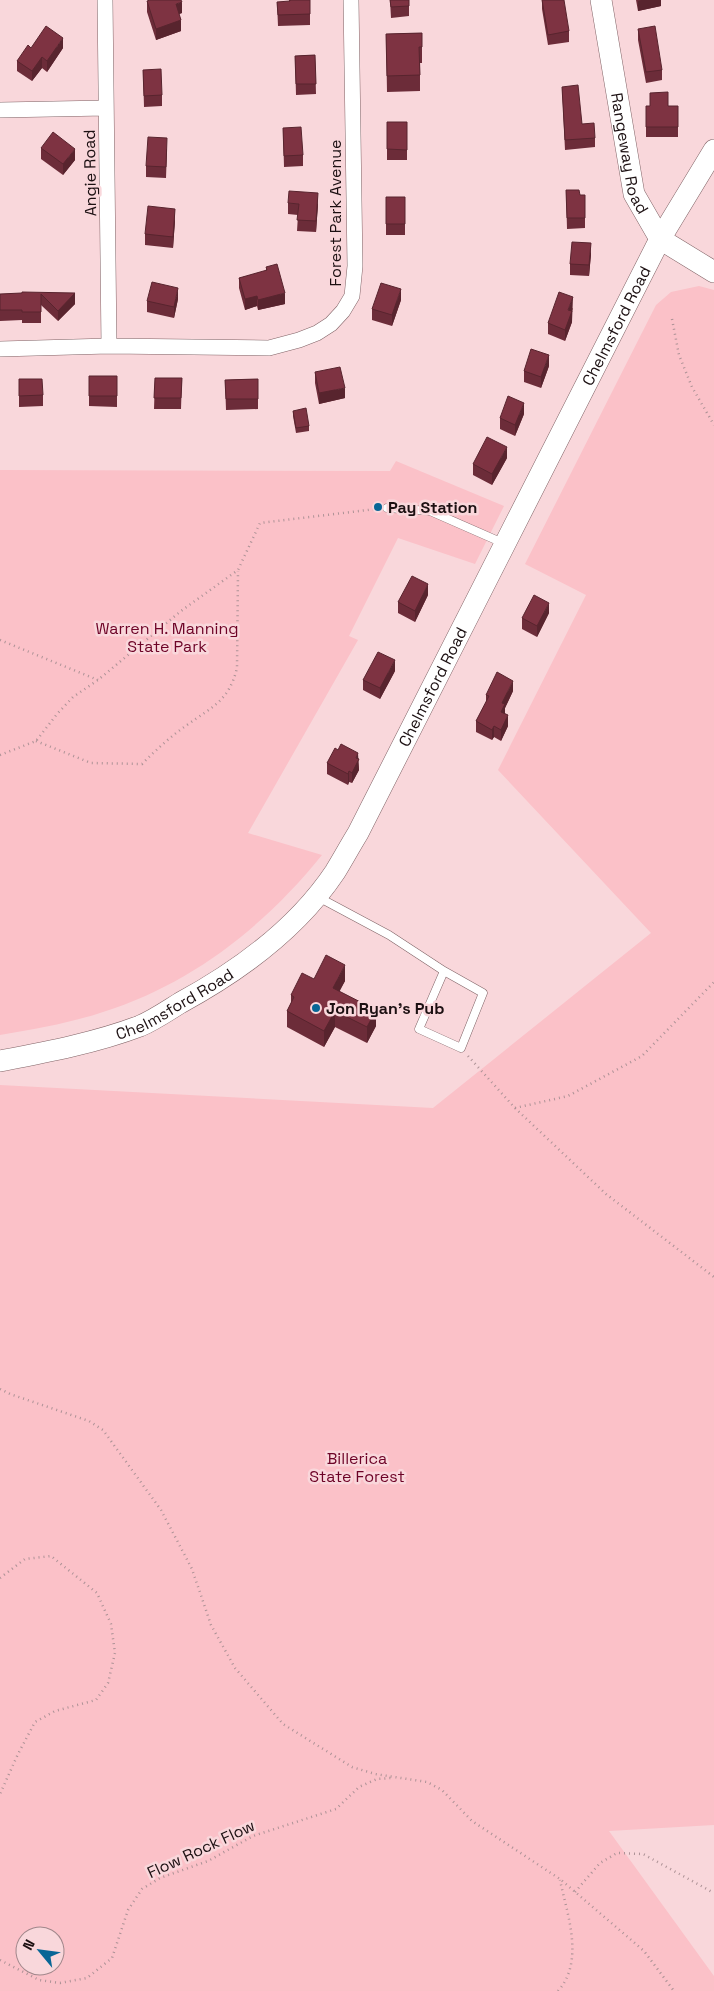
<svg xmlns="http://www.w3.org/2000/svg" width="714" height="1991" viewBox="0 0 714 1991" font-family="'Space Grotesk',sans-serif">
  <style>
    .green { fill: #fbc1c8; fill-rule: evenodd }
    .lines { fill: none; stroke-linecap: round; stroke-linejoin: round }
    .lane-casing { stroke: #806366; stroke-width: 9 }
    .street-casing { stroke: #806366; stroke-width: 16 }
    .secondary-casing { stroke: #806366; stroke-width: 22 }
    .path { stroke: #ad9296; stroke-width: 2.5; stroke-dasharray: 1 4; stroke-linecap: butt }
    .lane { stroke: #fff; stroke-width: 8 }
    .street { stroke: #fff; stroke-width: 15 }
    .secondary { stroke: #fff; stroke-width: 21 }
    .wall { fill: #6c2c39 }
    .shaded-wall { fill: #58242e }
    .building { fill: #7e3342; stroke: #58242e }
    .poi-dot { fill: #086696; stroke: #f9d7db; stroke-width: 2 }
    .labels { text-anchor: middle; dominant-baseline: central; stroke-width: 5; stroke-linejoin: round; paint-order: stroke }
    .street-label { font-size: 16px; fill: #1c1012; stroke: #f9d7db }
    .poi-label { font-size: 16px; font-weight: bold; fill: #1c1012; stroke: #f9d7db; text-anchor: start }
    .park-label { font-size: 16px; fill: #6d0327; stroke: #f9d7db }
  </style>
  <rect width="100%" height="100%" fill="#f9d7db"/>
  <!-- green -->
  <path class="green" d="M699 286 714 290V1825L609 1831 714 1976V1991H0V1085L433 1108 651 933 498 770 586 595 525 564 656 305 671 292ZM25 1936H55V1966H25Z
    M396 461 504 506 475 564 398 538 349 636 358 640 248 833 322 855C264 927 191 984 103 1012 70 1023 35 1029 0 1035V470L390 471Z"/>
  <g class="lines">
    <defs>
      <path id="lane" d="M387 508 430 511 503 543
        M318 897 389 935 444 971 483 993 461 1048 419 1029 444 971"/>
      <path id="street" d="M105 0 109 346
        M0 110 106 108
        M0 349 109 346 269 348 299 340 317 333 331 324 343 311 352 296 355 266 351 0"/>
      <g id="secondary">
        <path id="s1" d="M601 0 634 194 660 239 714 272"/>
        <path id="s2" d="M0 1061C47 1052 95 1043 140 1026 154 1020 167 1011 180 1003 239 971 297 929 335 872 343 859 350 846 358 833L660 239 714 150"/>
      </g>
    </defs>
    <!-- lane casing -->
    <use href="#lane" class="lane-casing"/>
    <!-- street casing -->
    <use href="#street" class="street-casing"/>
    <!-- secondary casing -->
    <use href="#secondary" class="secondary-casing"/>
    <!-- path -->
    <path class="path" d="M672 319 679 355 692 387 714 425
      M0 640 98 680
      M36 741 91 763 142 764C156 750 171 736 187 725 212 707 229 701 237 668L238 571
      M0 755 36 741 57 714 73 697 98 680 181 611 238 570 260 523 376 509
      M468 1056 515 1108 606 1194 714 1277
      M515 1108 568 1096 642 1056 714 982
      M0 1389 10 1394 89 1421 103 1430 161 1510 192 1569 211 1625 235 1668 283 1724 352 1767 375 1774 427 1782 442 1790 472 1821 560 1879 644 1951 674 1991
      M0 1578 25 1559 51 1556 97 1593 111 1624 115 1653 108 1683 96 1700 55 1711 35 1722 18 1754 0 1794
      M575 1892 600 1863 617 1853 643 1854 714 1893
      M0 1960 39 1980 60 1983 87 1978 112 1958 128 1910 142 1889 160 1878 208 1861 253 1836 336 1809 359 1787 377 1779 391 1778
      M558 1991C585 1961 567 1914 560 1880"/>
    <!-- lane -->
    <use href="#lane" class="lane"/>
    <!-- street -->
    <use href="#street" class="street"/>
    <!-- secondary -->
    <use href="#secondary" class="secondary"/>
  </g>
  <!-- wall -->
  <path class="wall" d="M289 0H310V25L278 26 277 2H289Z
    M390 0H409V16L391 18Z
    M542 0 569 31V42L548 45 542 9Z
    M636 0H661V6L638 11Z
    M147 1 182 13 179 14 181 31 156 40 147 12Z
    M638 29 662 70V80L646 83 638 40Z
    M422 33V63H420V91L387 92 386 34Z
    M31 48H63L47 72 42 68 32 81 17 71V61Z
    M315 55 316 94 296 95 295 56Z
    M143 70 162 95V106L144 107Z
    M562 87 582 124 595 138V147L565 150Z
    M646 106H678V137H646Z
    M387 122H407V160H387Z
    M283 128 303 155V166L284 167Z
    M41 148 75 160 63 175 41 159Z
    M167 149 166 178 146 177V166Z
    M566 190 580 195H585V228L567 229Z
    M386 197H405V235H386Z
    M288 203 318 204 316 232 297 231 298 215 288 214Z
    M175 220 173 248 145 245V234Z
    M591 254 589 276 570 275V264Z
    M266 267 285 304 258 310 257 306 245 310 239 288V278L266 271Z
    M75 293V304L58 321 41 305V323H22V320L0 321V294Z
    M178 299 174 318 147 312V301Z
    M401 300 392 326 372 320V309Z
    M573 308 572 311V322L565 341 548 334V323Z
    M549 366 541 388 524 382V371Z
    M315 372 345 398 319 404 315 383Z
    M89 376H117V407L89 406Z
    M155 378H182L181 409H154Z
    M19 379 43 395V406L19 407Z
    M258 379V409L226 410 225 380Z
    M293 411 309 426V431L296 433 293 416Z
    M524 414 515 436 500 429V418Z
    M507 458 492 485 473 475V464Z
    M428 595 415 622 398 613V602Z
    M549 613 537 637 522 629V618Z
    M395 671 380 699 363 690V680Z
    M513 691 505 708V713L508 726 501 741 494 737 492 740 476 732V721L486 703V695Z
    M358 759 359 770 352 783 349 782 348 785 327 774V763Z
    M314 979 345 981 339 991 376 1026 367 1043 335 1027 324 1047 287 1027V1011L291 1003V995Z"/>
  <!-- shaded-wall -->
  <path class="shaded-wall" d="M641 0H661V6L638 11V1Z
    M182 2V13L176 15V4Z
    M181 20V31L156 40V29Z
    M63 38V48L47 72V61Z
    M42 57V68L32 81V71Z
    M75 149V160L63 175V164Z
    M318 193V204L316 232V221Z
    M175 209V220L173 248V237Z
    M591 243V254L589 276V265Z
    M178 288V299L174 318V307Z
    M401 289V300L392 326V315Z
    M75 293V304L58 321V311Z
    M285 293V304L258 310V300Z
    M257 296V306L245 310V299Z
    M573 297 572 322 565 341V330L568 310Z
    M549 355V366L541 388V377Z
    M345 388V398L319 404V393Z
    M524 403V414L515 436V425Z
    M507 447V458L492 485V474Z
    M428 584V595L415 622V611Z
    M549 603V613L537 637V626Z
    M395 660V671L380 699V688Z
    M513 681V691L505 708V715L501 722 502 703Z
    M508 715V726L501 741V730Z
    M494 726V737L492 740V730Z
    M358 753 359 770 352 783V773L356 758Z
    M349 771V782L348 785V774Z
    M345 965V981L333 1004V988Z
    M376 1010V1026L367 1043V1027Z
    M335 1011V1027L324 1047V1031Z"/>
  <!-- building -->
  <path class="building" d="M150 0H181L182 2 176 4 181 20 156 29 147 1Z
    M290 0H310V14L278 15 277 2 290 1Z
    M390 0H409V6L391 7Z
    M542 0H564L569 31 548 35Z
    M46 26 63 38 47 61 42 57 32 71 17 61 28 45 31 48Z
    M655 26 662 70 646 72 638 29Z
    M422 33V47H419L420 75 387 76 386 34Z
    M315 55 316 84H296L295 56Z
    M161 69 162 95 144 96 143 70Z
    M578 85 582 124 594 123 595 138 565 140 562 87Z
    M668 92V106H678V127H646V106H650V93Z
    M387 122H407V150L387 149Z
    M301 127 303 155 284 156 283 128Z
    M53 132 75 149 63 164 41 148Z
    M148 137 167 138 166 167 146 166Z
    M566 190H579L580 195H585V218H567Z
    M289 191 318 193 316 221 297 220 299 204 288 203Z
    M386 197H405V224H386Z
    M148 206 175 209 173 237 145 234Z
    M572 242 591 243 589 265 570 264Z
    M277 264 285 293 258 300 257 296 245 299 239 278 267 270 266 267Z
    M152 282 178 288 174 307 147 301Z
    M381 283 401 289 392 315 372 309Z
    M22 292 75 293 58 311 41 294V312H22V310H0V294L22 293Z
    M559 292 573 297 568 310 572 311 565 330 548 323Z
    M531 349 549 355 541 377 524 371Z
    M340 367 345 388 319 393 315 372Z
    M89 376H117V396H89Z
    M155 378H182L181 398H154Z
    M19 379H42L43 395 19 396Z
    M258 379V399H226L225 380Z
    M508 396 524 403 515 425 500 418Z
    M306 408 309 426 296 428 293 411Z
    M487 437 507 447 492 474 473 464Z
    M412 576 428 584 415 611 398 602Z
    M534 595 549 603 537 626 522 618Z
    M378 652 395 660 380 688 363 680Z
    M497 672 513 681 502 703 505 704 501 712 508 715 501 730 494 726 492 730 476 721 489 696 486 695Z
    M341 744 358 753 356 758 359 759 352 773 349 771 348 774 327 763 335 748 338 750Z
    M326 955 345 965 333 988 376 1010 367 1027 335 1011 324 1031 287 1011 294 997 291 995 302 973 314 979Z"/>
  <!-- markers -->
  <g class="poi-dot">
    <circle cx="378" cy="507" r="5"/>
    <circle cx="316" cy="1008" r="5"/>
  </g>
  <g class="labels">
    <!-- street labels -->
    <g class="street-label">
      <text stroke="none"><textPath href="#s1" startOffset="156">Rangeway Road</textPath></text>
      <text transform="translate(90 173) rotate(-91)">Angie Road</text>
      <text transform="translate(335 213) rotate(-90)">Forest Park Avenue</text>
      <text stroke="none"><textPath href="#s2" startOffset="1010">Chelmsford Road</textPath></text>
      <text stroke="none"><textPath href="#s2" startOffset="605">Chelmsford Road</textPath></text>
      <text stroke="none"><textPath href="#s2" startOffset="185">Chelmsford Road</textPath></text>
      <text transform="translate(201 1849) rotate(-25)">Flow Rock Flow</text>
    </g>
    <!-- poi labels -->
    <g class="poi-label">
      <text x="388" y="507">Pay Station</text>
      <text x="326" y="1008">Jon Ryan's Pub</text>
    </g>
    <!-- park labels -->
    <g class="park-label">
      <text x="167" y="628">Warren H. Manning<tspan x="167" dy="18">State Park</tspan></text>
      <text x="357" y="1458">Billerica<tspan x="357" dy="18">State Forest</tspan></text>
    </g>
  </g>
  <!-- north arrow -->
  <g transform="translate(40 1951) rotate(299)"><circle r="24" fill="#f9d7db" stroke="#a1878b"/>
  <path d="M0-4L9 19L0 12L-9 19Z" fill="#086696"/>
  <text y="-8" font-size="14" font-weight="bold" text-anchor="middle" fill="#1c1012">N</text>
  </g>
</svg>
